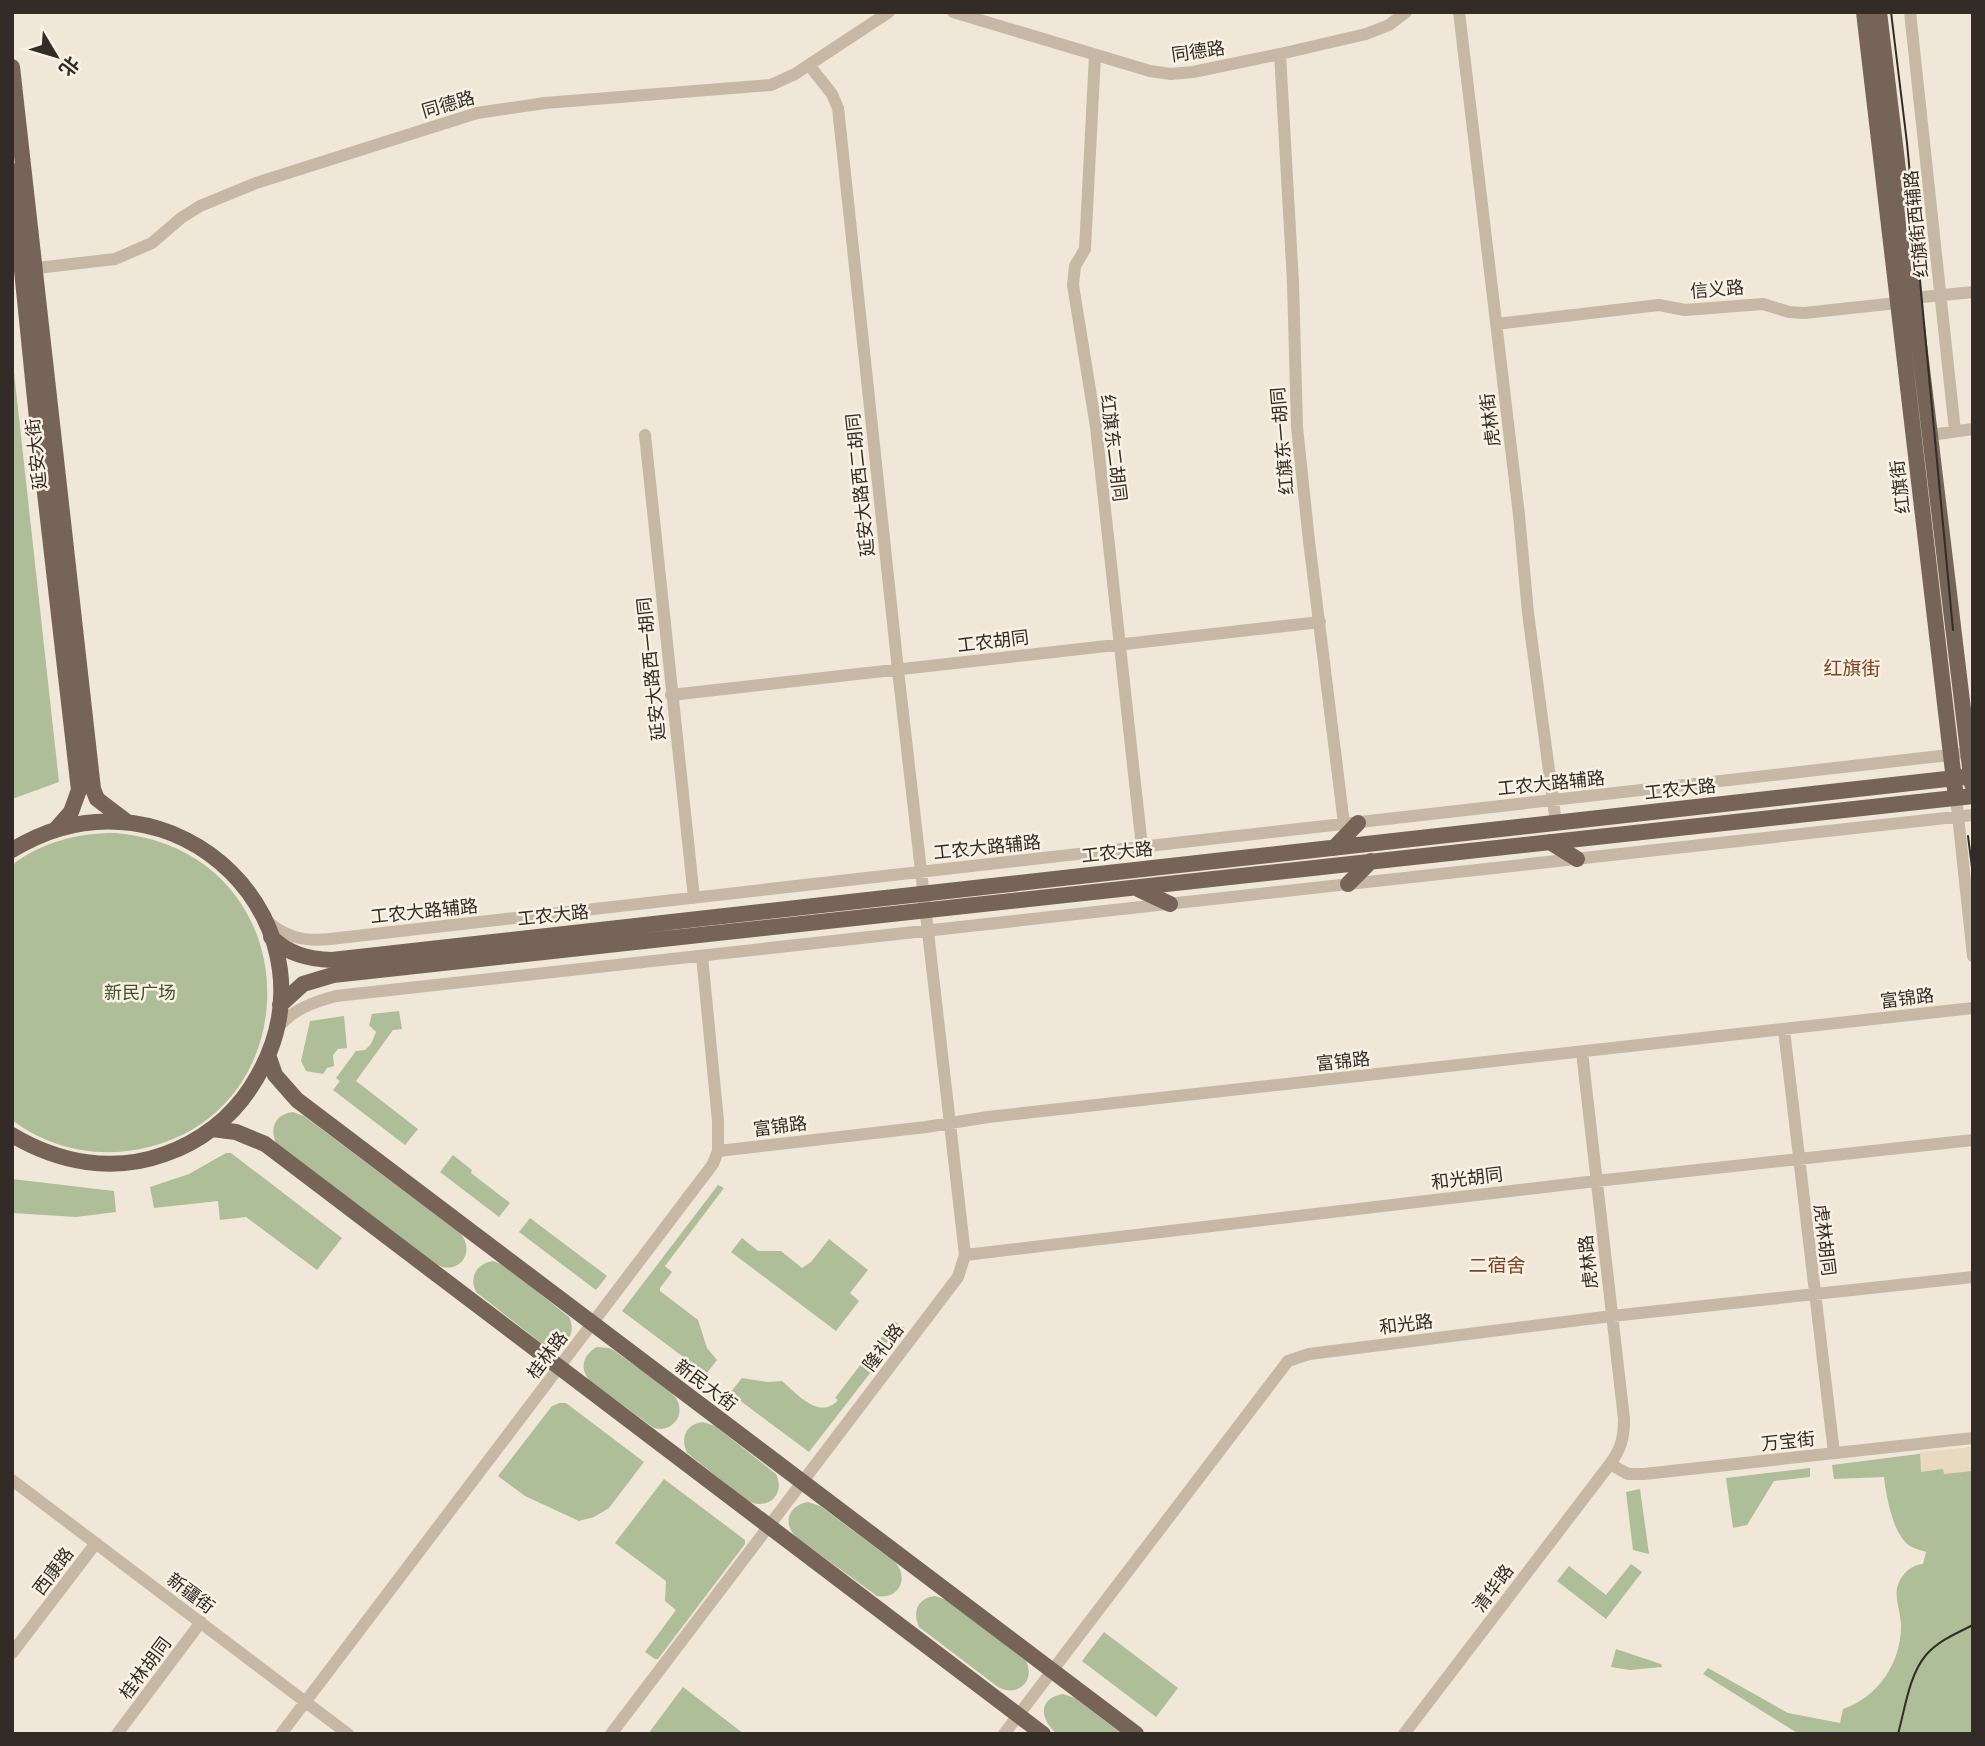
<svg xmlns="http://www.w3.org/2000/svg" width="1985" height="1746" viewBox="0 0 1985 1746" font-family="'Titillium Web','Noto Sans SC',sans-serif">
  <style>
    .green { fill: #aebe99 }
    .plaza { fill: #e8dabf }
    .lines { fill: none; stroke-linecap: round; stroke-linejoin: round }
    .minor { stroke: #c7b8a5; stroke-width: 12 }
    .major { stroke: #756457; stroke-width: 16 }
    .tram { stroke: #332b26; stroke-width: 2 }
    .labels { text-anchor: middle; dominant-baseline: central; stroke-width: 5; stroke-linejoin: round; paint-order: stroke }
    .street-label { font-size: 18px; fill: #332b26; stroke: #f8f1e4 }
    .park-label { font-size: 18px; fill: #3f512b; stroke: #f8f1e4 }
    .neighbourhood-label { font-size: 19px; fill: #7f4222; stroke: #f8f1e4 }
  </style>
  <rect width="100%" height="100%" fill="#f0e7d8"/>
  <!-- green -->
  <path class="green" d="M12 354 59 782 12 799Z
    M115 833C316 850 316 1128 127 1151 86 1156 45 1145 12 1120V865C42 842 77 833 115 833Z
    M399 1011 402 1029 393 1030 356 1081 418 1129 405 1145 333 1090 340 1081 336 1078 356 1051 365 1050 371 1044 376 1032 369 1025 372 1014Z
    M344 1016 347 1048 338 1049 333 1055 334 1066 327 1068 323 1074 306 1071 301 1061 310 1021Z
    M293 1112 304 1116 460 1233C477 1252 458 1277 436 1264L276 1143C269 1127 276 1114 293 1112Z
    M226 1153H231L342 1238 317 1270 246 1217 220 1220 218 1201 154 1208 150 1187 189 1174Z
    M453 1155 472 1170 471 1173 510 1203 499 1217 440 1172Z
    M12 1179 114 1191 116 1212 76 1217 12 1213Z
    M718 1185 724 1188 665 1266 672 1272 660 1288V1291L698 1320 707 1348 717 1360 706 1374 622 1311Z
    M530 1218 607 1276 596 1290 519 1232Z
    M742 1238 758 1251H781L802 1268 811 1262 829 1239 868 1270 850 1293 859 1301 836 1331 731 1252Z
    M493 1261 504 1265 569 1317C579 1337 560 1354 541 1343L476 1292C469 1277 476 1264 493 1261Z
    M894 1321 905 1328 809 1452 730 1393 742 1378 768 1382 782 1381C796 1393 820 1421 838 1400L835 1398Z
    M597 1347 609 1348 615 1351C629 1362 666 1385 676 1398 681 1406 681 1417 674 1423 668 1429 661 1430 654 1428L591 1382C579 1370 582 1355 597 1347Z
    M559 1403H566L644 1462 609 1508 594 1517 579 1521 525 1496 498 1476 552 1406Z
    M703 1422 715 1426 776 1474C786 1494 768 1511 748 1501L687 1453C680 1437 686 1424 703 1422Z
    M1973 1447V1734H1799L1703 1674 1708 1668 1788 1713 1840 1723 1843 1709C1878 1697 1901 1663 1901 1626 1901 1613 1895 1600 1897 1588 1900 1576 1910 1565 1923 1564L1926 1552C1921 1550 1915 1549 1910 1546 1893 1535 1886 1496 1884 1477L1834 1479 1832 1465Z
    M1810 1468V1477L1774 1481 1747 1525 1733 1528 1726 1478Z
    M664 1479 745 1540V1544L658 1659H655L645 1652 676 1610 665 1601 666 1581 615 1543Z
    M1640 1489 1649 1554 1633 1550 1626 1492Z
    M808 1502 820 1506 895 1562C910 1579 898 1600 877 1596L796 1537C782 1523 789 1505 808 1502Z
    M1631 1564 1642 1572 1606 1619 1557 1581 1569 1566 1606 1595Z
    M935 1596 947 1600 1026 1661C1036 1681 1017 1698 998 1687L919 1627C912 1611 918 1598 935 1596Z
    M1104 1632 1178 1688 1156 1717 1082 1661Z
    M1616 1649 1661 1664 1662 1667 1630 1670 1611 1667Z
    M683 1687 744 1734H648Z
    M1063 1694 1075 1698 1122 1734H1057C1040 1720 1037 1698 1063 1694Z"/>
  <!-- plaza -->
  <path class="plaza" d="M1973 1447V1471L1944 1474 1943 1469 1921 1472 1920 1452Z"/>
  <g class="lines">
    <!-- minor -->
    <path class="minor" d="M953 12 1150 71 1171 74 1193 72 1280 54 1366 34 1389 25 1406 12
      M1459 12 1519 515 1528 613 1556 823
      M1910 12 1955 431
      M1280 54 1293 283 1297 427 1309 541 1344 824
      M1095 55 1085 249 1075 266 1073 285 1096 427 1142 847
      M28 269 115 259 152 243 181 218 200 206 256 183 477 113 545 103 771 85 795 74 889 12
      M1913 298 1973 292
      M1496 324 1659 305 1685 310 1763 304 1789 312 1804 313 1897 303
      M645 435 694 898
      M1930 435 1973 429
      M671 695 1320 622
      M1956 797 1973 956
      M263 917C282 937 304 942 330 939L1958 754
      M276 1030C291 1010 313 1002 336 996L1973 815
      M1784 1030 1834 1453
      M718 1151 926 1127 988 1117 1973 1008
      M965 1255 1596 1181 1973 1140
      M1610 1464 1628 1474H1644L1973 1438
      M12 1480 348 1734
      M12 1653 96 1543
      M117 1734 201 1622
      M281 1734 713 1164 718 1151V1121L702 956
      M611 1734 958 1277 965 1255 898 670 838 108 832 94 809 65
      M1004 1734 1288 1361 1309 1354 1612 1316 1973 1277
      M1404 1734 1610 1464C1621 1449 1624 1438 1624 1419L1582 1052"/>
    <!-- major -->
    <path class="major" d="M1864 12 1955 789
      M1879 12 1972 784
      M12 67 93 789 97 799 126 821
      M12 171 40 449 79 790 71 812 56 829
      M1550 842 1577 859
      M1334 848 1358 823
      M12 850C174 751 354 929 251 1087 231 1118 200 1142 165 1154 113 1173 59 1163 12 1135
      M1348 884 1371 861
      M1136 888 1170 904
      M271 937C288 954 308 959 332 960L1973 776
      M280 1005 303 984 333 975 1973 796
      M268 1055 275 1075 297 1100 1136 1734
      M212 1129 236 1132 265 1144 1043 1734"/>
    <!-- tram -->
    <path class="tram" d="M1891 12 1907 143 1953 630
      M1968 836 1973 875
      M1898 1734C1905 1709 1909 1675 1926 1655 1938 1641 1957 1633 1973 1625"/>
  </g>
  <g class="labels">
    <!-- street labels -->
    <g class="street-label">
      <text transform="translate(1198 51) rotate(-8)">同德路</text>
      <text transform="translate(448 104) rotate(-16)">同德路</text>
      <text transform="translate(1916 224) rotate(-96)">红旗街西辅路</text>
      <text transform="translate(1717 289) rotate(-5)">信义路</text>
      <text transform="translate(1490 420) rotate(-97)">虎林街</text>
      <text transform="translate(1282 441) rotate(-95)">红旗东一胡同</text>
      <text transform="translate(1114 448) rotate(83)">红旗东二胡同</text>
      <text transform="translate(36 454) rotate(-96)">延安大街</text>
      <text transform="translate(860 485) rotate(-96)">延安大路西二胡同</text>
      <text transform="translate(1900 487) rotate(-97)">红旗街</text>
      <text transform="translate(993 641) rotate(-7)">工农胡同</text>
      <text transform="translate(651 669) rotate(-96)">延安大路西一胡同</text>
      <text transform="translate(1551 783) rotate(-6)">工农大路辅路</text>
      <text transform="translate(1680 789) rotate(-6)">工农大路</text>
      <text transform="translate(987 847) rotate(-6)">工农大路辅路</text>
      <text transform="translate(1117 852) rotate(-6)">工农大路</text>
      <text transform="translate(424 911) rotate(-6)">工农大路辅路</text>
      <text transform="translate(553 915) rotate(-6)">工农大路</text>
      <text transform="translate(1907 998) rotate(-7)">富锦路</text>
      <text transform="translate(1343 1061) rotate(-6)">富锦路</text>
      <text transform="translate(780 1126) rotate(-7)">富锦路</text>
      <text transform="translate(1467 1178) rotate(-7)">和光胡同</text>
      <text transform="translate(1825 1240) rotate(83)">虎林胡同</text>
      <text transform="translate(1588 1262) rotate(-96)">虎林路</text>
      <text transform="translate(1406 1324) rotate(-7)">和光路</text>
      <text transform="translate(883 1347) rotate(-53)">隆礼路</text>
      <text transform="translate(547 1355) rotate(-53)">桂林路</text>
      <text transform="translate(706 1385) rotate(37)">新民大街</text>
      <text transform="translate(1788 1441) rotate(-6)">万宝街</text>
      <text transform="translate(53 1571) rotate(-53)">西康路</text>
      <text transform="translate(1493 1588) rotate(-53)">清华路</text>
      <text transform="translate(191 1593) rotate(37)">新疆街</text>
      <text transform="translate(145 1668) rotate(-53)">桂林胡同</text>
    </g>
    <!-- park labels -->
    <g class="park-label">
      <text x="140" y="992">新民广场</text>
    </g>
    <!-- neighbourhood labels -->
    <g class="neighbourhood-label">
      <text x="1852" y="667">红旗街</text>
      <text x="1497" y="1264">二宿舍</text>
    </g>
  </g>
  <!-- border -->
  <rect width="1985" height="1746" fill="none" stroke="#332b26" stroke-width="28"/>
  <!-- north arrow -->
  <g transform="translate(56 56) rotate(128)" stroke="#f8f1e4" stroke-width="5" paint-order="stroke">
  <path d="M0-5L12 26L0 18L-12 26Z" fill="#332b26"/>
  <text y="-10" font-size="19" font-weight="bold" text-anchor="middle" fill="#332b26">北</text>
  </g>
</svg>
